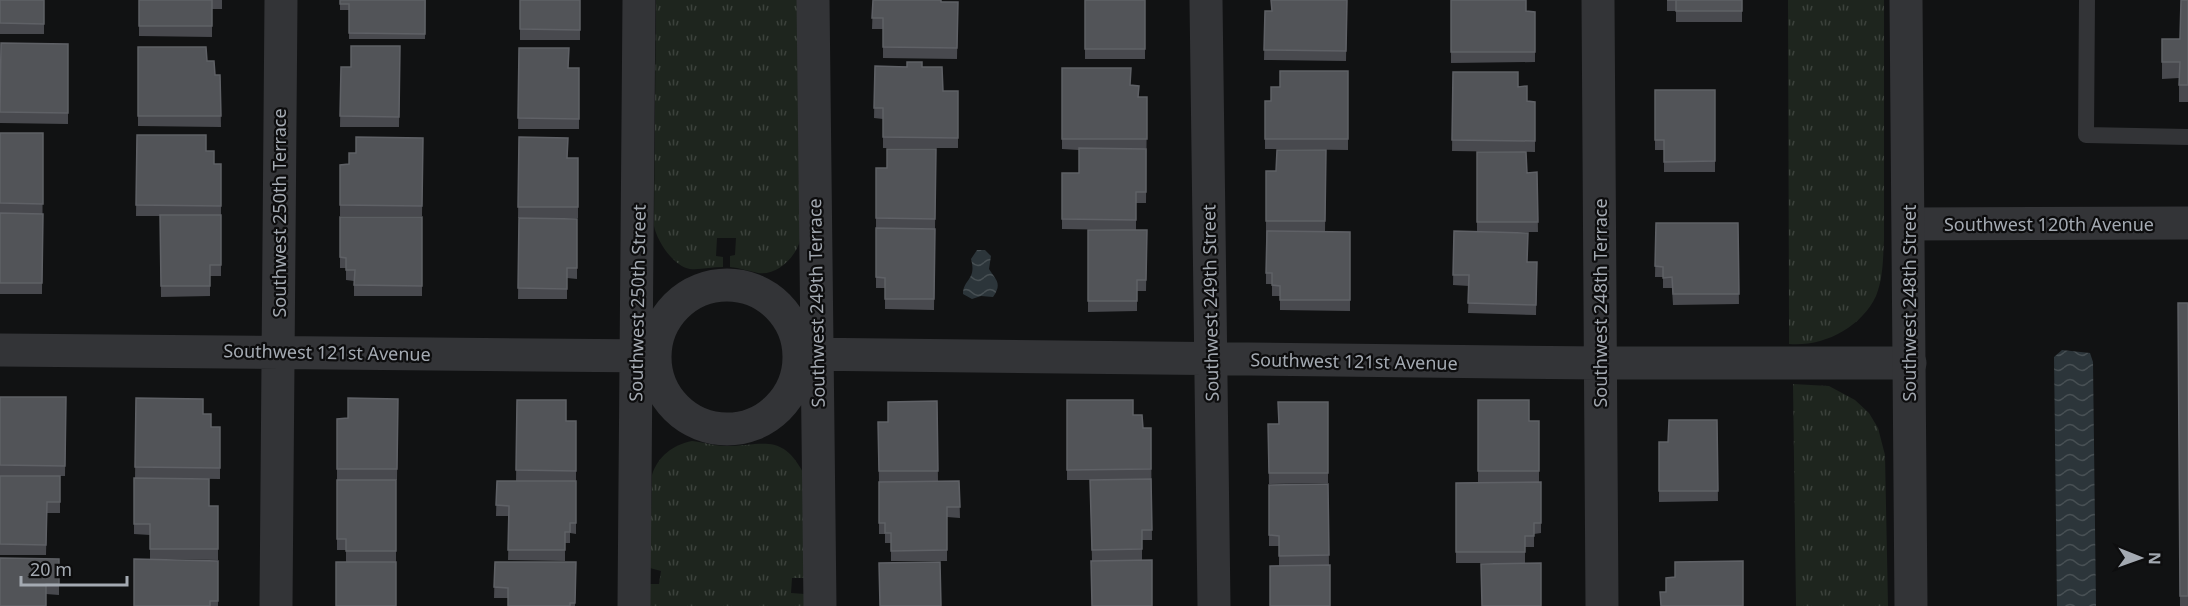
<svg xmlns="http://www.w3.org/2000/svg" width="2188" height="606" viewBox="0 0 2188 606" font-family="'Noto Sans',sans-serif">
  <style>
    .grass { fill: url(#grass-tufts) }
    .water { fill: url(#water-waves) }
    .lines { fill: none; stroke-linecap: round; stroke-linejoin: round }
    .service { stroke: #333437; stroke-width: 16 }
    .minor { stroke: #333437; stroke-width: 33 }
    .tertiary { stroke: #333437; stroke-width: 33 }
    .wall { fill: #48494e }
    .building { fill: #525458; stroke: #5f6166; stroke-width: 1.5 }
    .labels { text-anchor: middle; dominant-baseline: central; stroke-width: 4.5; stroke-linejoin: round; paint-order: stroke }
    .street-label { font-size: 18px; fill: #a4aab2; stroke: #0d0d0e }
  </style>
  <defs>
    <pattern id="grass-tufts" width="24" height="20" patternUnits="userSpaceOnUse" patternTransform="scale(1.5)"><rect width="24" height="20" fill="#1e251e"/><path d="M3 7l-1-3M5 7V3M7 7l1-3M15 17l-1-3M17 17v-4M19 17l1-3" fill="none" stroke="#3c423c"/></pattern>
    <pattern id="water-waves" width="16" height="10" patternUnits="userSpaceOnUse" patternTransform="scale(1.5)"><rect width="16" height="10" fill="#2c353a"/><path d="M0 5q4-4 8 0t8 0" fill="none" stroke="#485054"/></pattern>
  </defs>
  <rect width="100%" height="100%" fill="#111213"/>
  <!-- grass -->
  <path class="grass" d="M656 0H799L800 240C796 257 777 276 758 273 748 271 740 268 730 267V256L735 255 736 238H717L716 256 723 257V267C712 267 700 270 690 269 673 266 657 241 654 226Z
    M1788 0H1884V240C1883 259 1883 279 1876 296 1861 328 1823 347 1789 344V321Z
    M1793 384 1829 386 1855 400 1869 413 1878 428 1885 455 1888 606H1796Z
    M692 441C703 442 714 446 725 446 762 446 781 432 803 472L804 578H792L791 593 805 594V606H650V584H659L661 571 650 568 652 475C658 456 673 445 692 441Z"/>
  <!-- water -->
  <path class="water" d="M977 250H985L991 256 989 269C995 279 1003 283 993 297L981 296 972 299 963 294C963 279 977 280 971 259Z
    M2062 350 2090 353 2093 362 2096 606H2057L2054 357Z"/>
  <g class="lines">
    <!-- service -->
    <path class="service" d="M2087 0 2086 135 2188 137"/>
    <!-- minor -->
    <path class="minor" d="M813 0 820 606
      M1206 0 1214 606
      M1598 0 1602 606
      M1909 224 2188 223
      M655 357a72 72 0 1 1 144 0a72 72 0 1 1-144 0Z
      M0 350 655 356
      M799 354 1600 363H1910
      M276 606 281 0
      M634 606 639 0"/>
    <!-- tertiary -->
    <path class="tertiary" d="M1906 0 1911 606"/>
  </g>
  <!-- wall -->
  <path class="wall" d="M0 0H44V34H0Z
    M139 0H222V9H212V37L139 36Z
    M340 0H426L425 39H349V10H340Z
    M520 0H580V40H520Z
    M873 0 958 2 957 59 883 58V29H872Z
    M1085 0H1145V59H1085Z
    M1347 0 1346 61 1264 60 1265 11H1271Z
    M1451 0 1526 11 1535 12V62L1451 63Z
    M1667 0H1742V22H1676V11H1667Z
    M2188 0V102H2179V78L2162 79V39H2180Z
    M68 44V124L0 123V60Z
    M400 46 399 127H340L341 67H351Z
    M138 47 207 61 215 75H220L221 127 138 126Z
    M519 48 568 68H579V129H518Z
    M875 66 922 67 943 91H958V148H883V119L874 118Z
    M1062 68 1131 85 1139 97H1147L1146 203H1136V230H1147L1146 291H1137V311L1088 312V230H1121L1062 229V173H1079V150L1062 149Z
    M1348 71V150L1265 149V101H1271L1280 87Z
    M1453 72 1518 87 1527 101 1535 102V152L1452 151Z
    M1655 90H1715V172H1664V150H1655Z
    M0 133H43L42 294H0Z
    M137 135 206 151 214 164H221V276H210V296L161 297 160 216H136Z
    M519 137 567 158H578V218H518Z
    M423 138 422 216H340V165L349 164 356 153Z
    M936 149 934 310 885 309V288H876V168H887Z
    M1326 150 1325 232H1350V311L1280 310V296H1272V284H1266V171H1276Z
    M1477 152 1527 173 1537 172 1538 232H1489L1528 262H1537L1536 315 1468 313 1469 286 1453 285 1454 231 1477 232Z
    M340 217H422V296H354V281L346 280V268H340Z
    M519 218 577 219V279L567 278V299H518Z
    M1656 223H1738L1739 304 1673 305 1672 288H1663V277H1655Z
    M2178 303H2188V606H2180Z
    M0 397H66L65 476H0Z
    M136 398 203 414 211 427H220V479L135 478Z
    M398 399 397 480H337V419L348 418Z
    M517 400 566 421H576V534L570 533V543H565V561L508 560 509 516H496L497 481H516Z
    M1067 400 1133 415 1143 428H1151L1152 540H1142V560L1092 561 1090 480H1067Z
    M1478 400 1529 421H1539V482H1478Z
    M937 401 938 481 879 482 878 422H888Z
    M1328 402V483L1269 484 1268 424H1278Z
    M1717 420 1718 501 1659 502V442H1668Z
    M0 476H60V513H47L46 555H0Z
    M134 478 209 506H218V560L150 559V535L134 534Z
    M337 480H396V562H346V550H337Z
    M959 481 960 518 947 517V561H891V543H885V534H879V482Z
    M1541 482V533L1534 534V547H1525V563H1456V483Z
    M1328 484 1329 565 1279 566V546H1269V485Z
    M59 559V595L46 594 0 606Z
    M218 561V606H134Z
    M495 562H576L575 606H508V598H494Z"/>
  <!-- building -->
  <path class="building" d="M0 0H44V24L0 23Z
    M139 0H212V26H139Z
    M340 0H425V34L349 33V4H340Z
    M520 0H580V30L520 29Z
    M873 0H941V2H958L957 48 883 47V18H872Z
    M1085 0H1145V49H1085Z
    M1271 0H1347L1346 51 1264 50 1265 11H1272Z
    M1451 0H1526V11L1535 12V52H1451Z
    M1667 0H1742V11H1676V0Z
    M2181 0H2188V85H2179L2180 62H2162V39H2180Z
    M1 43 68 44V113L0 112Z
    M351 46H400L399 117 340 116 341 67H351Z
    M138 47H206L207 61H214L215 75H220L221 116H138Z
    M519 48H569L568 68H579V119L518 118Z
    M907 62H922V67H942L943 91H958V138L883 137V108H874L875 66 907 67Z
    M1062 68H1131L1130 85 1139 86 1138 97H1147V139H1062Z
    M1280 71H1348V139H1265V101H1271V87H1280Z
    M1453 72H1518V87L1527 86V101L1535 102V141L1452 140Z
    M1655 90H1715V161L1664 162V140H1655Z
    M0 133H43V204L0 203Z
    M137 135H206V151H214V164H221V206L136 205Z
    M356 137 423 138 422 206 340 205V165L349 164V153H356Z
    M519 137 568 138 567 158H578V207H518Z
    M1079 148 1146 149V192H1136V220L1062 219V173H1079Z
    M887 149H936L935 219 876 218V168H887Z
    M1277 150H1326L1325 221H1266V171H1276Z
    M1477 152H1526L1527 173 1537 172 1538 222H1477Z
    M0 213 43 214 42 283H0Z
    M160 215H221V265H210V286H161Z
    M340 217H422V286L354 285 355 270H346V258L340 257Z
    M519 218 577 219V268H567V289L518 288Z
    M1656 223H1738L1739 294H1673L1672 277 1663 278V267L1655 266Z
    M876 228 935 229 934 299H885V278L876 277Z
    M1088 230H1147L1146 280H1137V301H1088Z
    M1267 231 1350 232V300H1280V286L1272 285V273H1266Z
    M1454 231 1528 233 1527 262H1537L1536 305 1468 303 1469 275H1453Z
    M2178 303H2188V596H2180Z
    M0 397H66L65 466 0 465Z
    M136 398 203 399V414H211V427H220V468L135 467Z
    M348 398 398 399 397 469H337V419L348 418Z
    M517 400H566V421H576V471L516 470Z
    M1067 400H1133V415H1142L1143 428H1151V469L1067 470Z
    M1478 400H1529V421H1539V471H1478Z
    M937 401 938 471H879L878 422H888V402Z
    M1278 402H1328V473H1269L1268 424H1279Z
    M1669 420H1717L1718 491H1659V442H1668Z
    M0 476H60V502H47L46 545 0 544Z
    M134 478 209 479V506H218V549H150V524H134Z
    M1151 479 1152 530H1142V549L1092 550 1090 480Z
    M337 480H396V551H346V539H337Z
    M497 481H576V523H570V532H565V550H508L509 506 496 505Z
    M959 481 960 507H947V550L891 551V533H885V523H879V482Z
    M1541 482V523H1534V536H1525V552H1456V483Z
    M1328 484 1329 555 1279 556V536L1269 535V485Z
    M0 558 59 559V584H46V606H0Z
    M134 559 218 561V601H210V606H134Z
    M1152 560V606H1092L1091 561Z
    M1743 561V606H1661L1660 592H1666V578L1675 577V562Z
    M336 562H396V606H336Z
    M495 562H576L575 603H570V606H508V588L494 587Z
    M940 562 941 606H880L879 563Z
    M1541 563V606H1482L1481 564Z
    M1330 565V606H1270V566Z"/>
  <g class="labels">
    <!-- street labels -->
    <g class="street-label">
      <text transform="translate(279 213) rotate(-90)">Southwest 250th Terrace</text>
      <text x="2049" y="224">Southwest 120th Avenue</text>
      <text transform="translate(637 303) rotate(-89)">Southwest 250th Street</text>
      <text transform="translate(816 303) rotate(-91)">Southwest 249th Terrace</text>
      <text transform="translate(1210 303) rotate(-91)">Southwest 249th Street</text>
      <text transform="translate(1600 303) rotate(-90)">Southwest 248th Terrace</text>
      <text transform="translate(1909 303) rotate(-90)">Southwest 248th Street</text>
      <text transform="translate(327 352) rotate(1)">Southwest 121st Avenue</text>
      <text transform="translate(1354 361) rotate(1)">Southwest 121st Avenue</text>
    </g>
  </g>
  <!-- north arrow -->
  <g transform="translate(2140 558) rotate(91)" stroke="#0d0d0e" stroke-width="4.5" paint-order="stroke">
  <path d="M0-4.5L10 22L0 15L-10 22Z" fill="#a4aab2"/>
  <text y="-9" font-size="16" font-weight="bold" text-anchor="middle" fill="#a4aab2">N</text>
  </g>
  <!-- scale -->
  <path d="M21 576v9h106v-9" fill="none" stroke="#a4aab2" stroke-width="3"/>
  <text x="30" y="576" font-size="18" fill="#a4aab2" stroke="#0d0d0e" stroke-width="4.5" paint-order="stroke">20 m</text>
</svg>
